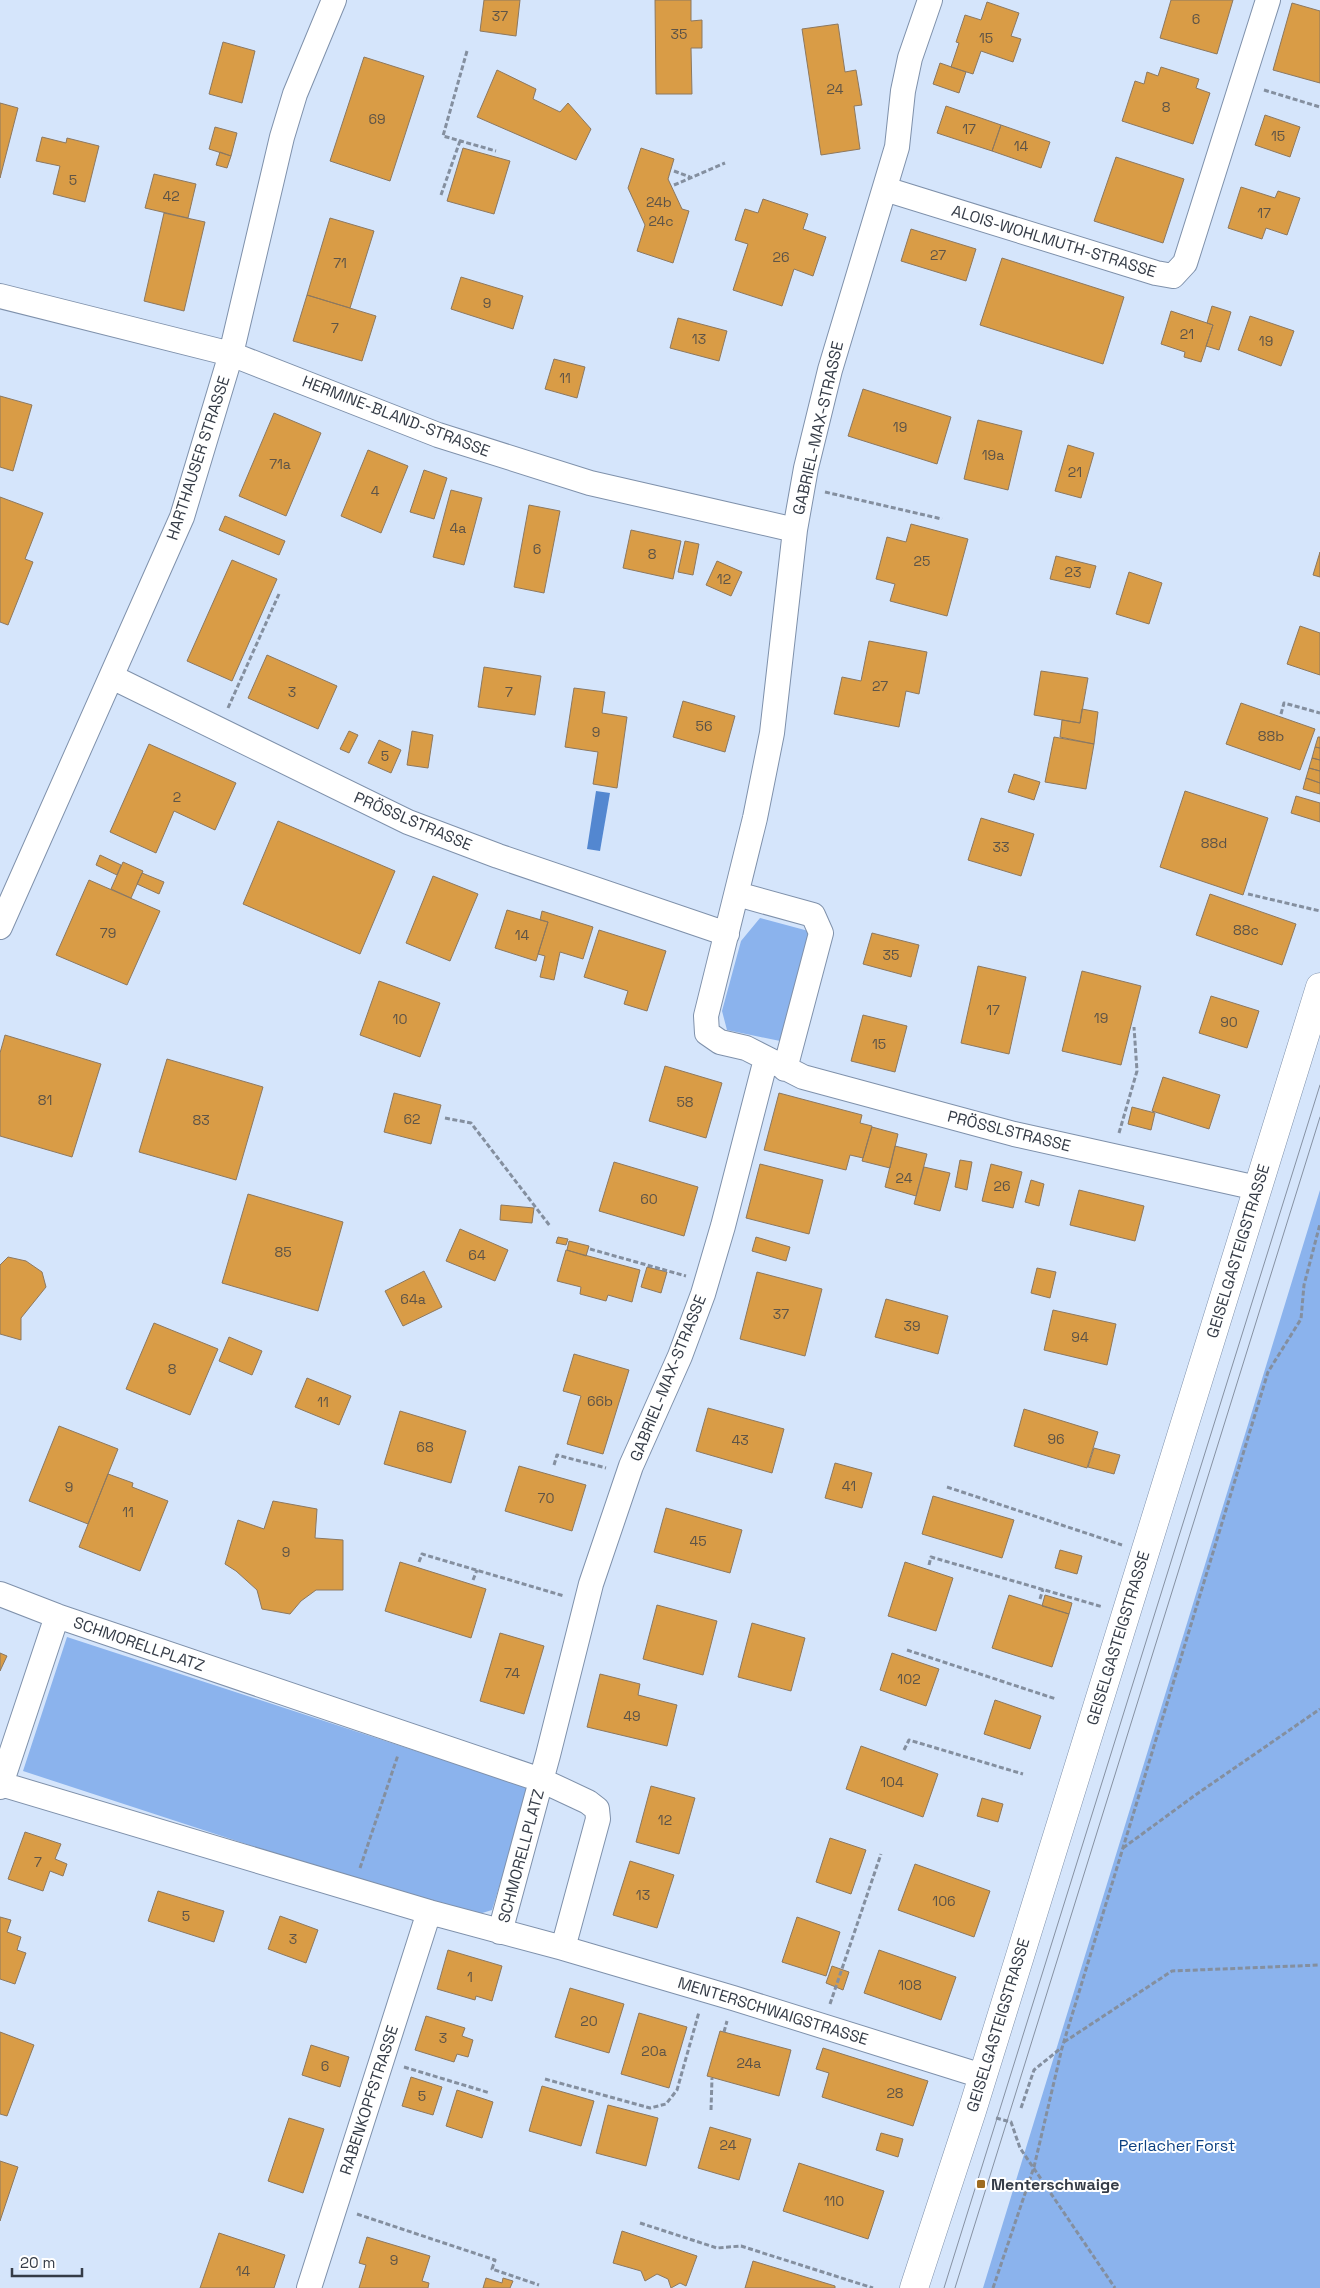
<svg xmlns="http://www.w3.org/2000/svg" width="1320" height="2288" viewBox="0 0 1320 2288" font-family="'Space Grotesk',sans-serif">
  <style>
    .green { fill: #8bb3ed }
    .water { fill: #5387d0 }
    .building { fill: #d99c46; stroke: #8c7860 }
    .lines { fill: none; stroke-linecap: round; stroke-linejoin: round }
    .street-casing { stroke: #7f91ab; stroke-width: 26 }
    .secondary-casing { stroke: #7f91ab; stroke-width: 29 }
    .path { stroke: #848f9f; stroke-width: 3; stroke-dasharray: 5 2.5; stroke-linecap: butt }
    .street { stroke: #fff; stroke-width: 24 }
    .secondary { stroke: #fff; stroke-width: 28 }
    .tram { stroke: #8691a2; stroke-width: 1 }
    .poi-dot { fill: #9e6c21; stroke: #fff; stroke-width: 2 }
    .labels { text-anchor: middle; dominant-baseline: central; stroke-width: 4; stroke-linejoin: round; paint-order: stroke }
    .number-label { font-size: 14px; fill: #5e5447 }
    .street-label { font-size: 16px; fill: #353c47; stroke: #fff }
    .park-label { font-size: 16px; fill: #0b4082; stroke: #fff }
    .poi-label { font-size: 16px; font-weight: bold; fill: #353c47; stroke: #fff; text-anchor: start }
  </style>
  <rect width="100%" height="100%" fill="#d5e5fb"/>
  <!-- green -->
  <path class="green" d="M760 918 816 933 785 1042 727 1030 722 1011 741 941Z
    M1320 1190V2288H983Z
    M67 1637 529 1788 492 1910 469 1917 23 1771Z"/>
  <!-- water -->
  <path class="water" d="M596 791 610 793 600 851 587 849Z"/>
  <!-- building -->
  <path class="building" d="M484 0H520L516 36 480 31Z
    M655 0H691V21L702 20V48H691L692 94H656Z
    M1171 0H1233L1217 54 1160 38Z
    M987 2 1019 13 1011 36 1021 39 1013 62 981 51 973 74 951 67 959 43 956 42 965 15 981 20Z
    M1292 3 1320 11V83L1273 70Z
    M838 24 845 72 856 70 862 105 854 106 860 149 821 155 802 29Z
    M223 42 255 51 242 103 209 94Z
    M364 57 424 76 390 181 330 161Z
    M940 63 966 72 959 93 933 84Z
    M1161 67 1199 79 1196 88 1210 93 1193 144 1122 121 1135 81 1144 84 1147 72 1158 76Z
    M497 70 536 89 533 99 560 112 568 103 591 129 576 160 477 117Z
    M0 103 18 108 0 178Z
    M946 106 1001 125 992 151 937 133Z
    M1265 115 1300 127 1290 157 1255 145Z
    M1001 125 1050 142 1041 168 992 151Z
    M215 127 237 133 231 156 209 149Z
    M42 137 66 143 67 138 99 146 85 202 53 194 60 166 36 161Z
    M463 148 510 161 494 214 447 201Z
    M641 148 674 159 668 179 682 209 689 211 673 263 637 251 645 225 628 188Z
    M220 152 231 156 227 168 216 165Z
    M1116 157 1184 179 1163 243 1094 221Z
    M154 174 196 184 188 218 145 208Z
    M1241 187 1275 198 1278 191 1300 198 1287 235 1266 228 1262 239 1228 228Z
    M763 199 808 214 803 229 826 237 813 276 794 269 782 306 733 290 748 244 735 240 745 209 758 213Z
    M164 213 205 222 184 311 144 301Z
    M330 218 374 231 350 308 307 295Z
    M911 229 976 249 966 281 901 261Z
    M1002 258 1124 297 1103 364 980 325Z
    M461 277 523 296 513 329 451 309Z
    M307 295 376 316 362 361 293 341Z
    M1212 306 1231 312 1219 350 1206 346 1213 325 1207 323Z
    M1171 311 1213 325 1201 362 1184 357 1185 352 1161 344Z
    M1250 316 1294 331 1281 366 1238 350Z
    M678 318 727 331 719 361 670 348Z
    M554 359 585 367 577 398 545 389Z
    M863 389 951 417 937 464 848 436Z
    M0 396 32 405 13 471 0 467Z
    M274 413 321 433 286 516 239 496Z
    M978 420 1022 431 1008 490 964 479Z
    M1068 445 1094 453 1081 498 1055 491Z
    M368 450 408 466 381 533 341 516Z
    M424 470 447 478 434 519 410 512Z
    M451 490 482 498 464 565 433 557Z
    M0 497 43 513 25 559 33 562 8 625 0 622Z
    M529 505 560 511 544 593 514 587Z
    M225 516 285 541 279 555 219 530Z
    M911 524 968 539 947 616 890 601 895 584 876 579 887 537 906 542Z
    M631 530 681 541 673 579 623 568Z
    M685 541 699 544 693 575 678 572Z
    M1320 552V577L1313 575Z
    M1056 556 1096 566 1090 588 1050 579Z
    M232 560 277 579 232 681 187 661Z
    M717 561 742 572 731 596 706 585Z
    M1129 572 1162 583 1149 624 1116 614Z
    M1300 626 1320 633V675L1287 664Z
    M869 641 927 652 919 694 906 691 899 727 834 714 842 677 861 681Z
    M267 655 337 686 318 729 248 698Z
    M484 667 541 676 535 715 478 707Z
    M1041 671 1088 678 1080 723 1034 715Z
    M574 688 605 692 602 713 627 717 617 788 593 784 598 752 565 747Z
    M683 701 735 716 725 752 673 737Z
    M1241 703 1315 729 1300 770 1226 744Z
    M1082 709 1098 712 1094 744 1060 737 1062 720 1080 723Z
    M349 731 358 735 349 753 340 749Z
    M412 731 433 735 428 768 407 765Z
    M1054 737 1094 744 1086 789 1045 782Z
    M1318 737H1320V748L1315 747Z
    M379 740 401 750 391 773 368 763Z
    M149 744 236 783 215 830 174 811 156 853 110 832Z
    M1315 747 1320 748V760L1312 758Z
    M1312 758 1320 760V771L1309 768Z
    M1309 768 1320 771V783L1306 778Z
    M1014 774 1040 782 1034 800 1008 792Z
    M1306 778 1320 783V794L1303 789Z
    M1185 791 1268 818 1243 895 1160 867Z
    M1296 796 1320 803V822L1291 813Z
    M981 818 1034 834 1021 876 968 860Z
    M278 821 395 871 360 954 243 904Z
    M100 855 121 865 117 875 96 865Z
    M123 862 143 871 131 898 111 889Z
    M142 873 164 882 159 894 137 884Z
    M433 876 478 894 450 961 406 943Z
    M89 880 160 911 127 985 56 955Z
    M1210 894 1296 924 1282 965 1196 935Z
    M507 910 548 922 536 961 495 948Z
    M542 911 593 927 583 959 560 952 554 980 540 977 545 956 538 954 548 922 540 920Z
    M599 930 666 951 647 1011 624 1004 628 991 584 977Z
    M872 933 919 945 911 977 863 964Z
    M978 966 1026 977 1009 1054 961 1043Z
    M1082 971 1141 986 1121 1065 1062 1051Z
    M379 981 440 1003 420 1057 360 1035Z
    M1211 996 1259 1011 1247 1048 1199 1033Z
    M863 1015 907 1026 895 1072 851 1061Z
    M5 1035 101 1064 72 1157 0 1136V1053Z
    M167 1059 263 1087 236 1180 139 1152Z
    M665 1066 722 1083 706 1138 649 1121Z
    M1163 1077 1220 1095 1209 1129 1152 1111Z
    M394 1093 441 1105 431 1144 384 1132Z
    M779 1093 862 1115 860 1123 872 1126 863 1158 850 1155 846 1170 764 1150Z
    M1132 1107 1155 1113 1151 1130 1128 1124Z
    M872 1127 898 1134 890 1168 862 1161Z
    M895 1146 927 1154 916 1196 885 1187Z
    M960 1160 972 1162 967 1190 955 1187Z
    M614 1162 698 1187 684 1236 599 1211Z
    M760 1164 823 1180 809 1234 746 1218Z
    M991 1164 1022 1172 1013 1208 982 1201Z
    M924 1167 950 1173 940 1211 914 1204Z
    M1031 1180 1044 1184 1039 1206 1025 1202Z
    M1079 1190 1144 1206 1135 1241 1070 1225Z
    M248 1194 343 1222 318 1311 222 1283Z
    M501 1205 534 1208 532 1223 500 1220Z
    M460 1229 508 1250 495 1281 446 1261Z
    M558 1237 568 1239 566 1245 556 1243Z
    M756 1237 790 1247 786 1261 752 1251Z
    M569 1241 589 1246 586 1256 567 1250Z
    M566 1250 640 1270 632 1302 608 1295 606 1301 580 1294 581 1287 557 1281Z
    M8 1257 26 1261 42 1272 46 1287 21 1318V1340L0 1334V1265Z
    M647 1267 667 1272 661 1293 641 1287Z
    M1037 1268 1056 1272 1050 1298 1031 1293Z
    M424 1271 442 1307 403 1326 385 1291Z
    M757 1272 822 1289 805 1356 740 1339Z
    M886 1299 948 1316 938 1354 875 1337Z
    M1053 1310 1116 1324 1107 1365 1044 1350Z
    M154 1323 218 1349 190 1415 126 1389Z
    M229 1337 262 1351 252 1375 219 1361Z
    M574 1354 629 1370 603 1454 567 1444 581 1396 563 1391Z
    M307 1378 351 1396 339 1425 295 1407Z
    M708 1408 784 1429 772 1473 696 1451Z
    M1024 1409 1098 1432 1087 1468 1014 1446Z
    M400 1411 466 1431 451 1483 384 1464Z
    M59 1426 118 1449 88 1524 29 1501Z
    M1094 1448 1120 1455 1114 1474 1088 1467Z
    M835 1463 872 1473 862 1508 825 1498Z
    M519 1466 586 1485 572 1531 505 1511Z
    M108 1474 133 1483 132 1487 168 1501 140 1571 79 1547Z
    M933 1496 1014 1520 1002 1558 922 1534Z
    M273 1501 317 1509 315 1538 343 1540V1590H316L301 1601 290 1614 262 1609 257 1590 236 1571 225 1564 238 1520 264 1529Z
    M666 1508 742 1530 730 1573 654 1552Z
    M1060 1550 1082 1556 1077 1574 1055 1568Z
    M400 1562 486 1589 471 1638 385 1611Z
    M905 1562 953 1578 936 1631 888 1616Z
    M1009 1595 1069 1614 1052 1667 992 1648Z
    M1045 1595 1072 1603 1069 1614 1042 1606Z
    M657 1605 717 1621 703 1675 643 1659Z
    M752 1623 805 1638 791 1691 738 1677Z
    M500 1633 544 1646 524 1714 480 1701Z
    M0 1653 7 1656 0 1671Z
    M892 1653 939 1669 926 1706 880 1690Z
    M600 1674 640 1684 638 1695 677 1705 667 1746 587 1727Z
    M995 1700 1041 1716 1030 1749 984 1734Z
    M861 1746 938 1774 923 1817 846 1789Z
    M651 1786 695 1798 679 1854 636 1842Z
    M982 1798 1003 1804 998 1822 977 1816Z
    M25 1832 61 1844 55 1859 67 1864 63 1876 50 1871 43 1891 8 1879Z
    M830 1838 866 1850 851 1894 816 1882Z
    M630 1861 674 1875 657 1928 613 1915Z
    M915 1864 990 1891 974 1937 898 1910Z
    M158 1891 224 1911 214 1942 148 1921Z
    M280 1916 318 1930 306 1963 268 1949Z
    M0 1917 11 1920 7 1932 21 1937 17 1950 26 1953 15 1984 0 1979Z
    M797 1917 840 1932 826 1976 782 1962Z
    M448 1950 502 1966 492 2001 476 1996 475 2000 437 1989Z
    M879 1950 956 1977 941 2020 864 1993Z
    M832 1966 849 1972 843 1990 826 1983Z
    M570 1988 624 2004 609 2053 555 2037Z
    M639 2013 687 2027 669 2088 621 2074Z
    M426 2016 465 2028 462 2036 473 2040 468 2057 457 2054 454 2062 415 2050Z
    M720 2031 791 2050 779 2096 707 2076Z
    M0 2032 34 2045 7 2116 0 2114Z
    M311 2045 349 2057 340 2087 302 2075Z
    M823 2048 928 2081 913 2126 822 2097 829 2073 816 2069Z
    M411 2077 442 2087 433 2115 402 2106Z
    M542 2086 594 2101 581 2146 529 2131Z
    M457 2090 493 2102 482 2138 446 2126Z
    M608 2105 658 2118 646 2166 596 2153Z
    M289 2118 324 2129 303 2193 268 2181Z
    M710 2127 751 2139 739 2180 698 2168Z
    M881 2133 903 2139 898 2157 876 2150Z
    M0 2161 18 2167 0 2221Z
    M799 2163 884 2191 868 2239 783 2211Z
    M622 2231 697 2256 686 2286 680 2283 671 2288 668 2279 657 2274 645 2281 641 2271 613 2263Z
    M219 2233 285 2255 274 2288H200Z
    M367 2237 430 2256 422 2281 429 2283 428 2288H359L366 2265 359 2263Z
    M753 2261 835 2286V2288H745Z
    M486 2278 502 2283 503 2278 513 2281 510 2288H483Z"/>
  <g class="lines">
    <defs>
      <path id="street" d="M930 0 910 58 903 91 897 147 830 370 806 468 795 530 772 733 755 818 706 1016 707 1033 720 1042 746 1048 803 1077 1014 1134 1257 1188
        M885 189 1156 273 1173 276 1185 263 1268 0
        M0 296 231 354 438 435 590 483 795 530
        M112 677 408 822 498 856 727 934
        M737 894 813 915 821 933 785 1069
        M0 927 182 517 231 354 282 137 295 94 334 0
        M0 1594 57 1616 541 1780 588 1802 597 1809 598 1819 563 1948
        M1 1784 429 1912 563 1948 733 1998 982 2076
        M0 1787 57 1616
        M500 1932 548 1755 591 1584 631 1466 680 1356 703 1294 723 1226 766 1059
        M309 2288 429 1912"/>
      <path id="secondary" d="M914 2288 972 2111 1320 987"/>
    </defs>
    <!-- street casing -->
    <use href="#street" class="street-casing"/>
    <!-- secondary casing -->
    <use href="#secondary" class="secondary-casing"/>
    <!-- path -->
    <path class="path" d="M467 51 443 136 496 151
      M1264 90 1320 107
      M674 171 690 177
      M674 185 725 163
      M441 195 460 141
      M825 492 942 519
      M228 708 279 594
      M1281 714 1284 703 1320 713
      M1248 894 1320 911
      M445 1118 471 1123 550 1226
      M1119 1133 1137 1071 1134 1027
      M590 1249 686 1276
      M554 1465 557 1455 606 1468
      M947 1487 1122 1545
      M419 1562 422 1554 564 1596
      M929 1565 931 1557 1103 1607
      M473 1580 477 1570
      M1040 1599 1043 1589
      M907 1650 1056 1699
      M904 1750 909 1740 1023 1774
      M1123 1848 1194 1796 1320 1709
      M360 1868 398 1755
      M830 2004 881 1854
      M724 2032 727 2021
      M1064 2042 1172 1971 1320 1965
      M404 2067 490 2093
      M545 2079 650 2108 666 2104 677 2090 699 2012
      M1021 2108 1034 2070 1061 2048
      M711 2110 712 2078
      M996 2118 1011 2122 1020 2148 1115 2288
      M357 2214 495 2260 492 2269 539 2285
      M640 2223 717 2248 741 2246 873 2288
      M993 2288 1034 2167 1062 2048 1268 1372 1301 1319 1304 1285 1320 1224"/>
    <!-- street -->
    <use href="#street" class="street"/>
    <!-- secondary -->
    <use href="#secondary" class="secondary"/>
    <!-- tram -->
    <path class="tram" d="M944 2288 1320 1085
      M955 2288 1320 1117"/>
  </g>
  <!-- markers -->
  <rect class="poi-dot" x="976" y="2179" width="10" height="10" rx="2.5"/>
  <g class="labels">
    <!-- number labels -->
    <g class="number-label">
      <text x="500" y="16">37</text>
      <text x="1196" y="19">6</text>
      <text x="679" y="34">35</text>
      <text x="986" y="38">15</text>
      <text x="835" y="89">24</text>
      <text x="1166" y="107">8</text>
      <text x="377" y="119">69</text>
      <text x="969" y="129">17</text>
      <text x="1278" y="136">15</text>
      <text x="1021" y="146">14</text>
      <text x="73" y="180">5</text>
      <text x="171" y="196">42</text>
      <text x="659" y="202">24b</text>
      <text x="1264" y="213">17</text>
      <text x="661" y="221">24c</text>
      <text x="938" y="255">27</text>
      <text x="781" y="257">26</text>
      <text x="340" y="263">71</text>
      <text x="487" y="303">9</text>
      <text x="335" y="328">7</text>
      <text x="1187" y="334">21</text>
      <text x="699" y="339">13</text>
      <text x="1266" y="341">19</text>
      <text x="565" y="378">11</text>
      <text x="900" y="427">19</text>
      <text x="993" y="455">19a</text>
      <text x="280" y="464">71a</text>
      <text x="1075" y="472">21</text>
      <text x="375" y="491">4</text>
      <text x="458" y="528">4a</text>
      <text x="537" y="549">6</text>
      <text x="652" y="554">8</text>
      <text x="922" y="561">25</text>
      <text x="1073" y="572">23</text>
      <text x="724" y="579">12</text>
      <text x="880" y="686">27</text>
      <text x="292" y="692">3</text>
      <text x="509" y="692">7</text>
      <text x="704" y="726">56</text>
      <text x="596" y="732">9</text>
      <text x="1271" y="736">88b</text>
      <text x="385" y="756">5</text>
      <text x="177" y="797">2</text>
      <text x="1214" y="843">88d</text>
      <text x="1001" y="847">33</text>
      <text x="1246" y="930">88c</text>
      <text x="108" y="933">79</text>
      <text x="522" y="935">14</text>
      <text x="891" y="955">35</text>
      <text x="993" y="1010">17</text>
      <text x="1101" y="1018">19</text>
      <text x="400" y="1019">10</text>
      <text x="1229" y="1022">90</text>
      <text x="879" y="1044">15</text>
      <text x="45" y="1100">81</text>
      <text x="685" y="1102">58</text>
      <text x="412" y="1119">62</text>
      <text x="201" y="1120">83</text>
      <text x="904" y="1178">24</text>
      <text x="1002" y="1186">26</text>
      <text x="649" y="1199">60</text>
      <text x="283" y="1252">85</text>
      <text x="477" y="1255">64</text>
      <text x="413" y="1299">64a</text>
      <text x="781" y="1314">37</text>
      <text x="912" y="1326">39</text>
      <text x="1080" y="1337">94</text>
      <text x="172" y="1369">8</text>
      <text x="600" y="1401">66b</text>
      <text x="323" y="1402">11</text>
      <text x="1056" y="1439">96</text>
      <text x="740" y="1440">43</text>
      <text x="425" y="1447">68</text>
      <text x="849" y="1486">41</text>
      <text x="69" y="1487">9</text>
      <text x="546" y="1498">70</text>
      <text x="128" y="1512">11</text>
      <text x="698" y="1541">45</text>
      <text x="286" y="1552">9</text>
      <text x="512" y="1673">74</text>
      <text x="909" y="1679">102</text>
      <text x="632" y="1716">49</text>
      <text x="892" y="1782">104</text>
      <text x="665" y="1820">12</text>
      <text x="38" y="1862">7</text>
      <text x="643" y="1895">13</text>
      <text x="944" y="1901">106</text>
      <text x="186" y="1916">5</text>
      <text x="293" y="1939">3</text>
      <text x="470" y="1977">1</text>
      <text x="910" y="1985">108</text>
      <text x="589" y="2021">20</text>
      <text x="443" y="2038">3</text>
      <text x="654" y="2051">20a</text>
      <text x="749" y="2063">24a</text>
      <text x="325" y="2066">6</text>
      <text x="895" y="2093">28</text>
      <text x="422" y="2096">5</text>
      <text x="728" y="2145">24</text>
      <text x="834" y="2201">110</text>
      <text x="394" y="2260">9</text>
      <text x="243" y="2271">14</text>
    </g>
    <!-- street labels -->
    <g class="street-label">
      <text transform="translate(1054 241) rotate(17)">ALOIS-WOHLMUTH-STRASSE</text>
      <text transform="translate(396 416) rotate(21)">HERMINE-BLAND-STRASSE</text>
      <text transform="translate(818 428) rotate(-77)">GABRIEL-MAX-STRASSE</text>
      <text transform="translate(198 458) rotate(-72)">HARTHAUSER STRASSE</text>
      <text transform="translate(413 821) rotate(23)">PRÖSSLSTRASSE</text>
      <text transform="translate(1009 1131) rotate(14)">PRÖSSLSTRASSE</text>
      <text transform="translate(1238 1251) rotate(-73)">GEISELGASTEIGSTRASSE</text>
      <text transform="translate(668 1378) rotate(-68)">GABRIEL-MAX-STRASSE</text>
      <text transform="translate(1118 1638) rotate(-73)">GEISELGASTEIGSTRASSE</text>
      <text transform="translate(139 1644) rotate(19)">SCHMORELLPLATZ</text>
      <text transform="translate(521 1856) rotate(-75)">SCHMORELLPLATZ</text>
      <text transform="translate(773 2011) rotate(17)">MENTERSCHWAIGSTRASSE</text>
      <text transform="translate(998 2025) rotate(-73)">GEISELGASTEIGSTRASSE</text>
      <text transform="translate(369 2100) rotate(-72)">RABENKOPFSTRASSE</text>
    </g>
    <!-- park labels -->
    <g class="park-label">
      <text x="1177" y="2145">Perlacher Forst</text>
    </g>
    <!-- poi labels -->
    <g class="poi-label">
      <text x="991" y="2184">Menterschwaige</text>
    </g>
  </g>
  <!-- scale -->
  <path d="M12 2268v8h70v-8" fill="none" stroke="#353c47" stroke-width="2.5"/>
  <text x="20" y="2268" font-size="15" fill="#353c47" stroke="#ffffff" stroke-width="4" paint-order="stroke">20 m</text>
</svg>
